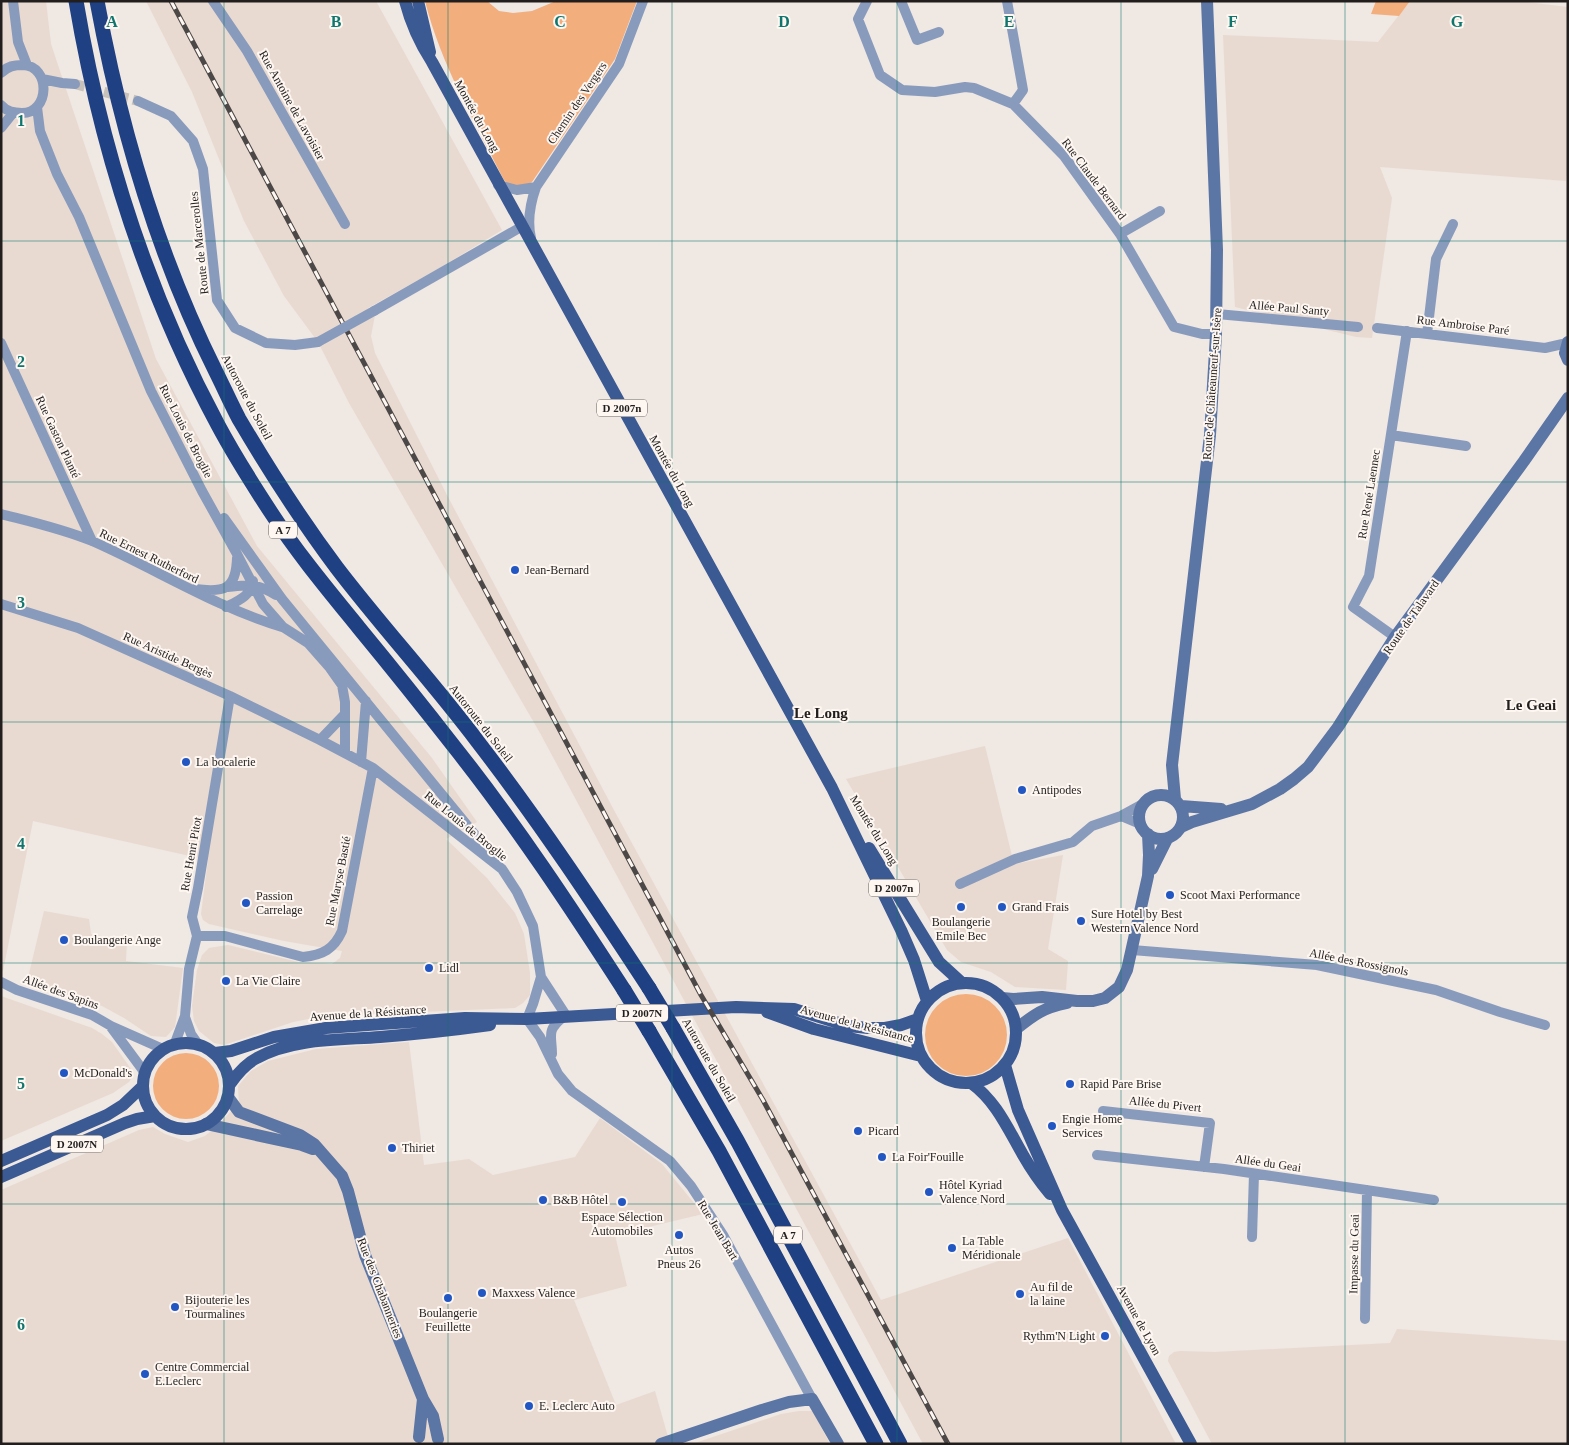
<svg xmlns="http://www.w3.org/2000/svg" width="1569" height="1445" viewBox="0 0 1569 1445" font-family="Georgia,serif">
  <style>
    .built { fill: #e8dad0 }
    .green { fill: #f3ae7d }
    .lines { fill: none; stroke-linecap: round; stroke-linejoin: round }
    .street-tunnel { stroke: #c7c0bb; stroke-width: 10; stroke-dasharray: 10 5; stroke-linecap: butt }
    .street { stroke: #899bbc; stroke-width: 10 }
    .secondary { stroke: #5b75a4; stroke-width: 12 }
    .primary { stroke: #3b5992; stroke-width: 12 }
    .highway { stroke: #1f4082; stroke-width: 15 }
    .rail-casing { stroke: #4c4847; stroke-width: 5 }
    .rail { stroke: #fdf6f1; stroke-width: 3; stroke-dasharray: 9; stroke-linecap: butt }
    .street-bridge { stroke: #899bbc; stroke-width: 10 }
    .highway-bridge { stroke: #1f4082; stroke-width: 15 }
    .grid { fill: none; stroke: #0f766e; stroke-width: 1; stroke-opacity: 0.55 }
    .poi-dot { fill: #2156c3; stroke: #fdf6f1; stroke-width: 2 }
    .labels { text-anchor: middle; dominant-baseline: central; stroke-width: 4; stroke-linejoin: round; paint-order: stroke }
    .shield { fill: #fdf6f1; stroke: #635f5d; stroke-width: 1 }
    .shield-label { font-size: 11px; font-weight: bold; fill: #211e1d }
    .street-label { font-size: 12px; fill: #211e1d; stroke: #fdf6f1 }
    .poi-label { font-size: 12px; fill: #211e1d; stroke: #fdf6f1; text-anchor: start }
    .quarter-label { font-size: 15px; font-weight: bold; fill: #211e1d; stroke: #fdf6f1 }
    .grid-label { font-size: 16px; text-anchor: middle; font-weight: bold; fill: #0f766e; stroke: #fdf6f1; stroke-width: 4; stroke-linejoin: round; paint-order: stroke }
  </style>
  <rect width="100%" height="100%" fill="#f0e8e3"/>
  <!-- built -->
  <path class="built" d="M1 1H46L51 44 156 359 257 546 432 758 477 822 446 839 487 878 515 913 524 934 530 973V995L523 1003 515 1008 324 1016 293 1022 224 1045 214 1043 199 1031 194 1021 192 1006 197 970 202 955 209 948 228 945 298 962 332 964 340 958 342 951 284 941 209 924 203 920 201 914 208 860 33 821 3 971 1 970Z
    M146 1H376L502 230 438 269 368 308 376 310 371 336 375 353 448 497 615 812 881 1300 1068 1238 1176 1444H923L540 733 349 403 318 342 284 296 244 221 192 92Z
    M1410 1H1518L1568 7V167L1566 181 1380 167 1392 198 1372 338 1356 337 1235 307 1223 35 1378 42Z
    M985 746 1014 864 1063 855 1048 949 1068 961 1066 990 1015 987 991 972 961 962 947 950 846 779Z
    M44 911 89 919 91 934 127 941 126 961 183 968 175 1027 166 1037 151 1036 124 1018 102 1006 27 982Z
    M1 996 92 1028 102 1034 112 1042 131 1069 133 1076 129 1082 113 1093 1 1141Z
    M409 1042 424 1165 469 1159 493 1175 575 1157 600 1118 662 1164 703 1214 615 1235 627 1286 574 1300 616 1405 655 1391 670 1444H1V1190L139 1130 153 1127 165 1134 188 1142 205 1136 218 1125 239 1103 238 1086 251 1071 268 1061 316 1049Z
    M1397 1329 1568 1341V1444H1212L1168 1361 1169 1356 1174 1352 1180 1351 1214 1352 1390 1343Z
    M799 1411H813L830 1444H692L781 1414Z"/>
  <!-- green -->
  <path class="green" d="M425 1H487L499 11 513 13 532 11 556 1H637L615 59 532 182 526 185 509 186 504 180C475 122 441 65 425 1Z
    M1376 1H1410L1399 16 1371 14Z
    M925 1035a41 41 0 1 1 82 0a41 41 0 1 1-82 0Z
    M153 1086a33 33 0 1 1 66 0a33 33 0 1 1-66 0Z"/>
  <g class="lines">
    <!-- street-tunnel -->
    <path class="street-tunnel" d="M75 84 138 101"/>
    <!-- street -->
    <path class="street" d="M13 1 18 42 27 65
      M213 1 247 51 345 224
      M867 1 858 19 880 75 902 90 935 92 965 87 974 88 1013 104 1064 156 1120 234 1174 327 1202 334H1216
      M901 1 917 40 939 32
      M1007 1 1023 90 1013 104
      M1 73C8 66 14 65 23 65 51 66 50 113 22 113 14 113 7 112 1 105
      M42 79 62 83 75 84
      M138 101 171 116 193 141 203 169 217 300 235 328 266 343 295 345 318 342
      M37 107 40 131 57 174 79 217 151 391 202 491 237 554 263 604 283 627 308 643 330 668 342 685 345 702V752
      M1 128 13 113
      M498 185 517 190 536 187
      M1120 234 1160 211
      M531 238C527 221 530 204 536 187L619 64 643 1
      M374 311 521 227
      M1217 314 1358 327
      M1377 328 1545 348 1567 343
      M1427 334 1436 259 1453 224
      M1 343 92 541
      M1391 435 1466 446
      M1 514C32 522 63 529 92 541 156 569 215 607 282 627
      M224 518 282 599 493 857
      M228 587C249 585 257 583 276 595
      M195 589C225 593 236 589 237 558
      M1 604 78 628 230 696 320 740 373 768 502 869 517 892 533 926 541 977 567 1017
      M226 607C238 601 252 595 253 581
      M1395 637 1353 607 1369 576 1407 331
      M320 740 344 715
      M361 762 366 701
      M1121 816 1140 824
      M960 884 1015 859 1073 842 1092 826 1121 816 1143 804
      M197 936H225L303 957C323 955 334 949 342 931L373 768
      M1132 950 1317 965 1436 990 1500 1012 1545 1025
      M541 977 533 1004 527 1019 540 1037 558 1074 572 1091 670 1161 691 1186 723 1235 812 1399
      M1 982 17 990 92 1015 111 1026 163 1049
      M185 1017 191 1034 198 1044
      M111 1027 145 1073
      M175 1043 185 1016 189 969 197 936 192 917 198 888 230 696
      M552 1054C552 1036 546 1031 562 1018
      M1103 1111 1210 1123 1204 1167
      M1097 1155 1224 1169 1434 1200
      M1252 1237 1254 1174
      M1365 1319 1367 1190"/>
    <!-- secondary -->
    <path class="secondary" d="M1568 342 1565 353 1568 360
      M1139 817a22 22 0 1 1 44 0a22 22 0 1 1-44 0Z
      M1175 799 1172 765 1210 435 1216 334 1217 250 1207 1
      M1181 806 1221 809
      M1181 827 1192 822 1252 804 1280 789 1294 779 1308 767 1338 727 1395 637 1524 461 1568 398
      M1152 869 1167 839
      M1002 998 1013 999 1042 997 1077 1001H1093L1105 998 1119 987 1127 970 1148 876 1149 855 1148 834
      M1016 1029C1035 1014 1043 1008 1067 1003
      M228 1097 239 1112 300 1135 314 1144 342 1176 348 1191 365 1255 423 1399 433 1416 438 1439
      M206 1124 302 1145 313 1149
      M419 1437 423 1399
      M661 1444 762 1410 789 1402 812 1399 838 1444"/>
    <!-- primary -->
    <path class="primary" d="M405 1C411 24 419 42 432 62L832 788 901 930 914 960 927 1001
      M418 1 430 52
      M869 848 939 962 962 983
      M916 1033a50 50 0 1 1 100 0a50 50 0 1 1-100 0Z
      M767 1012 814 1029 921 1056
      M143 1086a43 43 0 1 1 86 0a43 43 0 1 1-86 0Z
      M215 1053 231 1051 274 1037 326 1028 465 1018 527 1019 736 1007 794 1009 848 1026 868 1028H885L901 1025 918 1019
      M1005 1065 1018 1110 1062 1210 1191 1444
      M971 1083C996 1101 1008 1129 1023 1155 1031 1169 1040 1182 1050 1194
      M230 1084C237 1074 245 1064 257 1058 293 1038 341 1040 380 1037 417 1034 454 1030 490 1025
      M1 1161 107 1115 123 1105 143 1086
      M1 1177 125 1123 137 1119 155 1116"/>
    <!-- highway -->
    <path class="highway" d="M76 1C101 149 147 293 218 425 234 455 253 485 272 514 298 554 329 591 359 628 392 668 424 708 456 749 517 826 571 908 624 990
      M97 1C121 131 157 254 216 372 224 388 231 404 239 419 269 470 301 520 337 568 382 627 433 682 478 742 539 821 594 904 649 988
      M673 1028 738 1142 900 1444
      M649 1031 719 1151 876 1444"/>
    <defs>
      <path id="rail" d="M171 1 701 995 763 1100 948 1444"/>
    </defs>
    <!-- rail casing -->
    <use href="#rail" class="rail-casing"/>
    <!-- rail -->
    <use href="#rail" class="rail"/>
    <!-- street-bridge -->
    <path class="street-bridge" d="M318 342 374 311"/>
    <!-- highway-bridge -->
    <path class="highway-bridge" d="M649 988 673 1028
      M624 990 649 1031"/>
  </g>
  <!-- grid -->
  <path class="grid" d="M224 1V1444M448 1V1444M672 1V1444M897 1V1444M1121 1V1444M1345 1V1444M1 241H1568M1 482H1568M1 722H1568M1 963H1568M1 1204H1568"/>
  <!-- markers -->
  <g class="poi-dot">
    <circle cx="515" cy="570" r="5"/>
    <circle cx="186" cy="762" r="5"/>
    <circle cx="1022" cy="790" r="5"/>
    <circle cx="1170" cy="895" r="5"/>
    <circle cx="246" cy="903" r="5"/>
    <circle cx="961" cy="907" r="5"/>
    <circle cx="1002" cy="907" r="5"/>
    <circle cx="1081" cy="921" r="5"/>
    <circle cx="64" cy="940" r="5"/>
    <circle cx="429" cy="968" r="5"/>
    <circle cx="226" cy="981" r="5"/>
    <circle cx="64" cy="1073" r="5"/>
    <circle cx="1070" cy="1084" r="5"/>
    <circle cx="1052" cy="1126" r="5"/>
    <circle cx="858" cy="1131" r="5"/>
    <circle cx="392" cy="1148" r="5"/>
    <circle cx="882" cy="1157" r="5"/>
    <circle cx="929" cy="1192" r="5"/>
    <circle cx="543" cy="1200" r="5"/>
    <circle cx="622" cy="1202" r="5"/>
    <circle cx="679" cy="1235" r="5"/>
    <circle cx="952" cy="1248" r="5"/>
    <circle cx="482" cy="1293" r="5"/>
    <circle cx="1020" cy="1294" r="5"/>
    <circle cx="448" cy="1298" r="5"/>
    <circle cx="175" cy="1307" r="5"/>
    <circle cx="1105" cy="1336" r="5"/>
    <circle cx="145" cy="1374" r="5"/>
    <circle cx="529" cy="1406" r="5"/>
  </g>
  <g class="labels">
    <!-- shield labels -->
    <g class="shield">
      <rect x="597" y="399.5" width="50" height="17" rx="4"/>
      <rect x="269" y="521.5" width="28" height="17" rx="4"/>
      <rect x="869" y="879.5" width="50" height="17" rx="4"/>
      <rect x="616" y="1004.5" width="52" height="17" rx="4"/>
      <rect x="51" y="1135.5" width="52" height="17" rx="4"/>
      <rect x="774" y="1226.5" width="28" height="17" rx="4"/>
    </g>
    <g class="shield-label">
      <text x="622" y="408">D 2007n</text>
      <text x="283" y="530">A 7</text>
      <text x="894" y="888">D 2007n</text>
      <text x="642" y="1013">D 2007N</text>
      <text x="77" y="1144">D 2007N</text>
      <text x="788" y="1235">A 7</text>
    </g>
    <!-- street labels -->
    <g class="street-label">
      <text transform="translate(577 103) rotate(-56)">Chemin des Vergers</text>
      <text transform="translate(292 105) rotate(61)">Rue Antoine de Lavoisier</text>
      <text transform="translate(477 116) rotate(61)">Montée du Long</text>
      <text transform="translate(1094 179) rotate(53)">Rue Claude Bernard</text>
      <text transform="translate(199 243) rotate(-96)">Route de Marcerolles</text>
      <text transform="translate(1289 308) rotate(5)">Allée Paul Santy</text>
      <text transform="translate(1463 325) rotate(7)">Rue Ambroise Paré</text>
      <text transform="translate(1212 384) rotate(-86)">Route de Châteauneuf-sur-Isère</text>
      <text transform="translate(247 397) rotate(62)">Autoroute du Soleil</text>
      <text transform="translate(186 431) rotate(63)">Rue Louis de Broglie</text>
      <text transform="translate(58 437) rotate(65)">Rue Gaston Planté</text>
      <text transform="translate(672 471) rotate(61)">Montée du Long</text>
      <text transform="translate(1369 494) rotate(-81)">Rue René Laennec</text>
      <text transform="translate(149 556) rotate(26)">Rue Ernest Rutherford</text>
      <text transform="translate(1411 617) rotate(-55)">Route de Talavard</text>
      <text transform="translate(168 655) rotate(24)">Rue Aristide Bergès</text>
      <text transform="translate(481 723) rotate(52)">Autoroute du Soleil</text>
      <text transform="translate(466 826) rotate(39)">Rue Louis de Broglie</text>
      <text transform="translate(874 830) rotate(58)">Montée du Long</text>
      <text transform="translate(191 854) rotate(-80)">Rue Henri Pitot</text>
      <text transform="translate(338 881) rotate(-79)">Rue Maryse Bastié</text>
      <text transform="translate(1359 962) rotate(11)">Allée des Rossignols</text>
      <text transform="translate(61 992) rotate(20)">Allée des Sapins</text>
      <text transform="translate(368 1013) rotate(-4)">Avenue de la Résistance</text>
      <text transform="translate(857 1024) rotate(15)">Avenue de la Résistance</text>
      <text transform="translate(709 1060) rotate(60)">Autoroute du Soleil</text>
      <text transform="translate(1165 1104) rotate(6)">Allée du Pivert</text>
      <text transform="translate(1268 1163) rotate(8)">Allée du Geai</text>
      <text transform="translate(718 1230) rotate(59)">Rue Jean Bart</text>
      <text transform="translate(1354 1254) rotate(-89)">Impasse du Geai</text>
      <text transform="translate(380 1288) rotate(69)">Rue des Chabanneries</text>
      <text transform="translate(1139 1320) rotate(61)">Avenue de Lyon</text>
    </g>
    <!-- poi labels -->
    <g class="poi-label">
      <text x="525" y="570">Jean-Bernard</text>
      <text x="196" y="762">La bocalerie</text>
      <text x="1032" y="790">Antipodes</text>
      <text x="1180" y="895">Scoot Maxi Performance</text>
      <text x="256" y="896">Passion<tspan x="256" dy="14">Carrelage</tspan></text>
      <text x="1012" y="907">Grand Frais</text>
      <text x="1091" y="914">Sure Hotel by Best<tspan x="1091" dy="14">Western Valence Nord</tspan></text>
      <text x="961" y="922" text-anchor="middle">Boulangerie<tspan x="961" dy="14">Emile Bec</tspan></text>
      <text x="74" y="940">Boulangerie Ange</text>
      <text x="439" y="968">Lidl</text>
      <text x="236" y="981">La Vie Claire</text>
      <text x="74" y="1073">McDonald's</text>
      <text x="1080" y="1084">Rapid Pare Brise</text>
      <text x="1062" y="1119">Engie Home<tspan x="1062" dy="14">Services</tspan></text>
      <text x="868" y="1131">Picard</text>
      <text x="402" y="1148">Thiriet</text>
      <text x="892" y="1157">La Foir'Fouille</text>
      <text x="939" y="1185">Hôtel Kyriad<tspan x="939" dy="14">Valence Nord</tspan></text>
      <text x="553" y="1200">B&amp;B Hôtel</text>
      <text x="622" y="1217" text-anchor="middle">Espace Sélection<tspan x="622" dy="14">Automobiles</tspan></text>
      <text x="962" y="1241">La Table<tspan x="962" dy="14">Méridionale</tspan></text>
      <text x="679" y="1250" text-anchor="middle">Autos<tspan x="679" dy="14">Pneus 26</tspan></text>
      <text x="1030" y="1287">Au fil de<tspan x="1030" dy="14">la laine</tspan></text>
      <text x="492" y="1293">Maxxess Valence</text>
      <text x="185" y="1300">Bijouterie les<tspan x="185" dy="14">Tourmalines</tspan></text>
      <text x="448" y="1313" text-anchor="middle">Boulangerie<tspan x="448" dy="14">Feuillette</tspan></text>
      <text x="1095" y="1336" text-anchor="end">Rythm'N Light</text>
      <text x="155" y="1367">Centre Commercial<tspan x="155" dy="14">E.Leclerc</tspan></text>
      <text x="539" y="1406">E. Leclerc Auto</text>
    </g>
    <!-- quarter labels -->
    <g class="quarter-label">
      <text x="1531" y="705">Le Geai</text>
      <text x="821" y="713">Le Long</text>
    </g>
  </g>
  <g class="grid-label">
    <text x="112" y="27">A</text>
    <text x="336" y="27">B</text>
    <text x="560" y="27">C</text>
    <text x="784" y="27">D</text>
    <text x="1009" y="27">E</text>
    <text x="1233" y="27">F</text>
    <text x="1457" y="27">G</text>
    <text x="21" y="126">1</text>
    <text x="21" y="367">2</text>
    <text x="21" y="608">3</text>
    <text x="21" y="849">4</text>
    <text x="21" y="1089">5</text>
    <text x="21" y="1330">6</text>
  </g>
  <!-- border -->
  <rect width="1569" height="1445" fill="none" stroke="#211e1d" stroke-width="5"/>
</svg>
